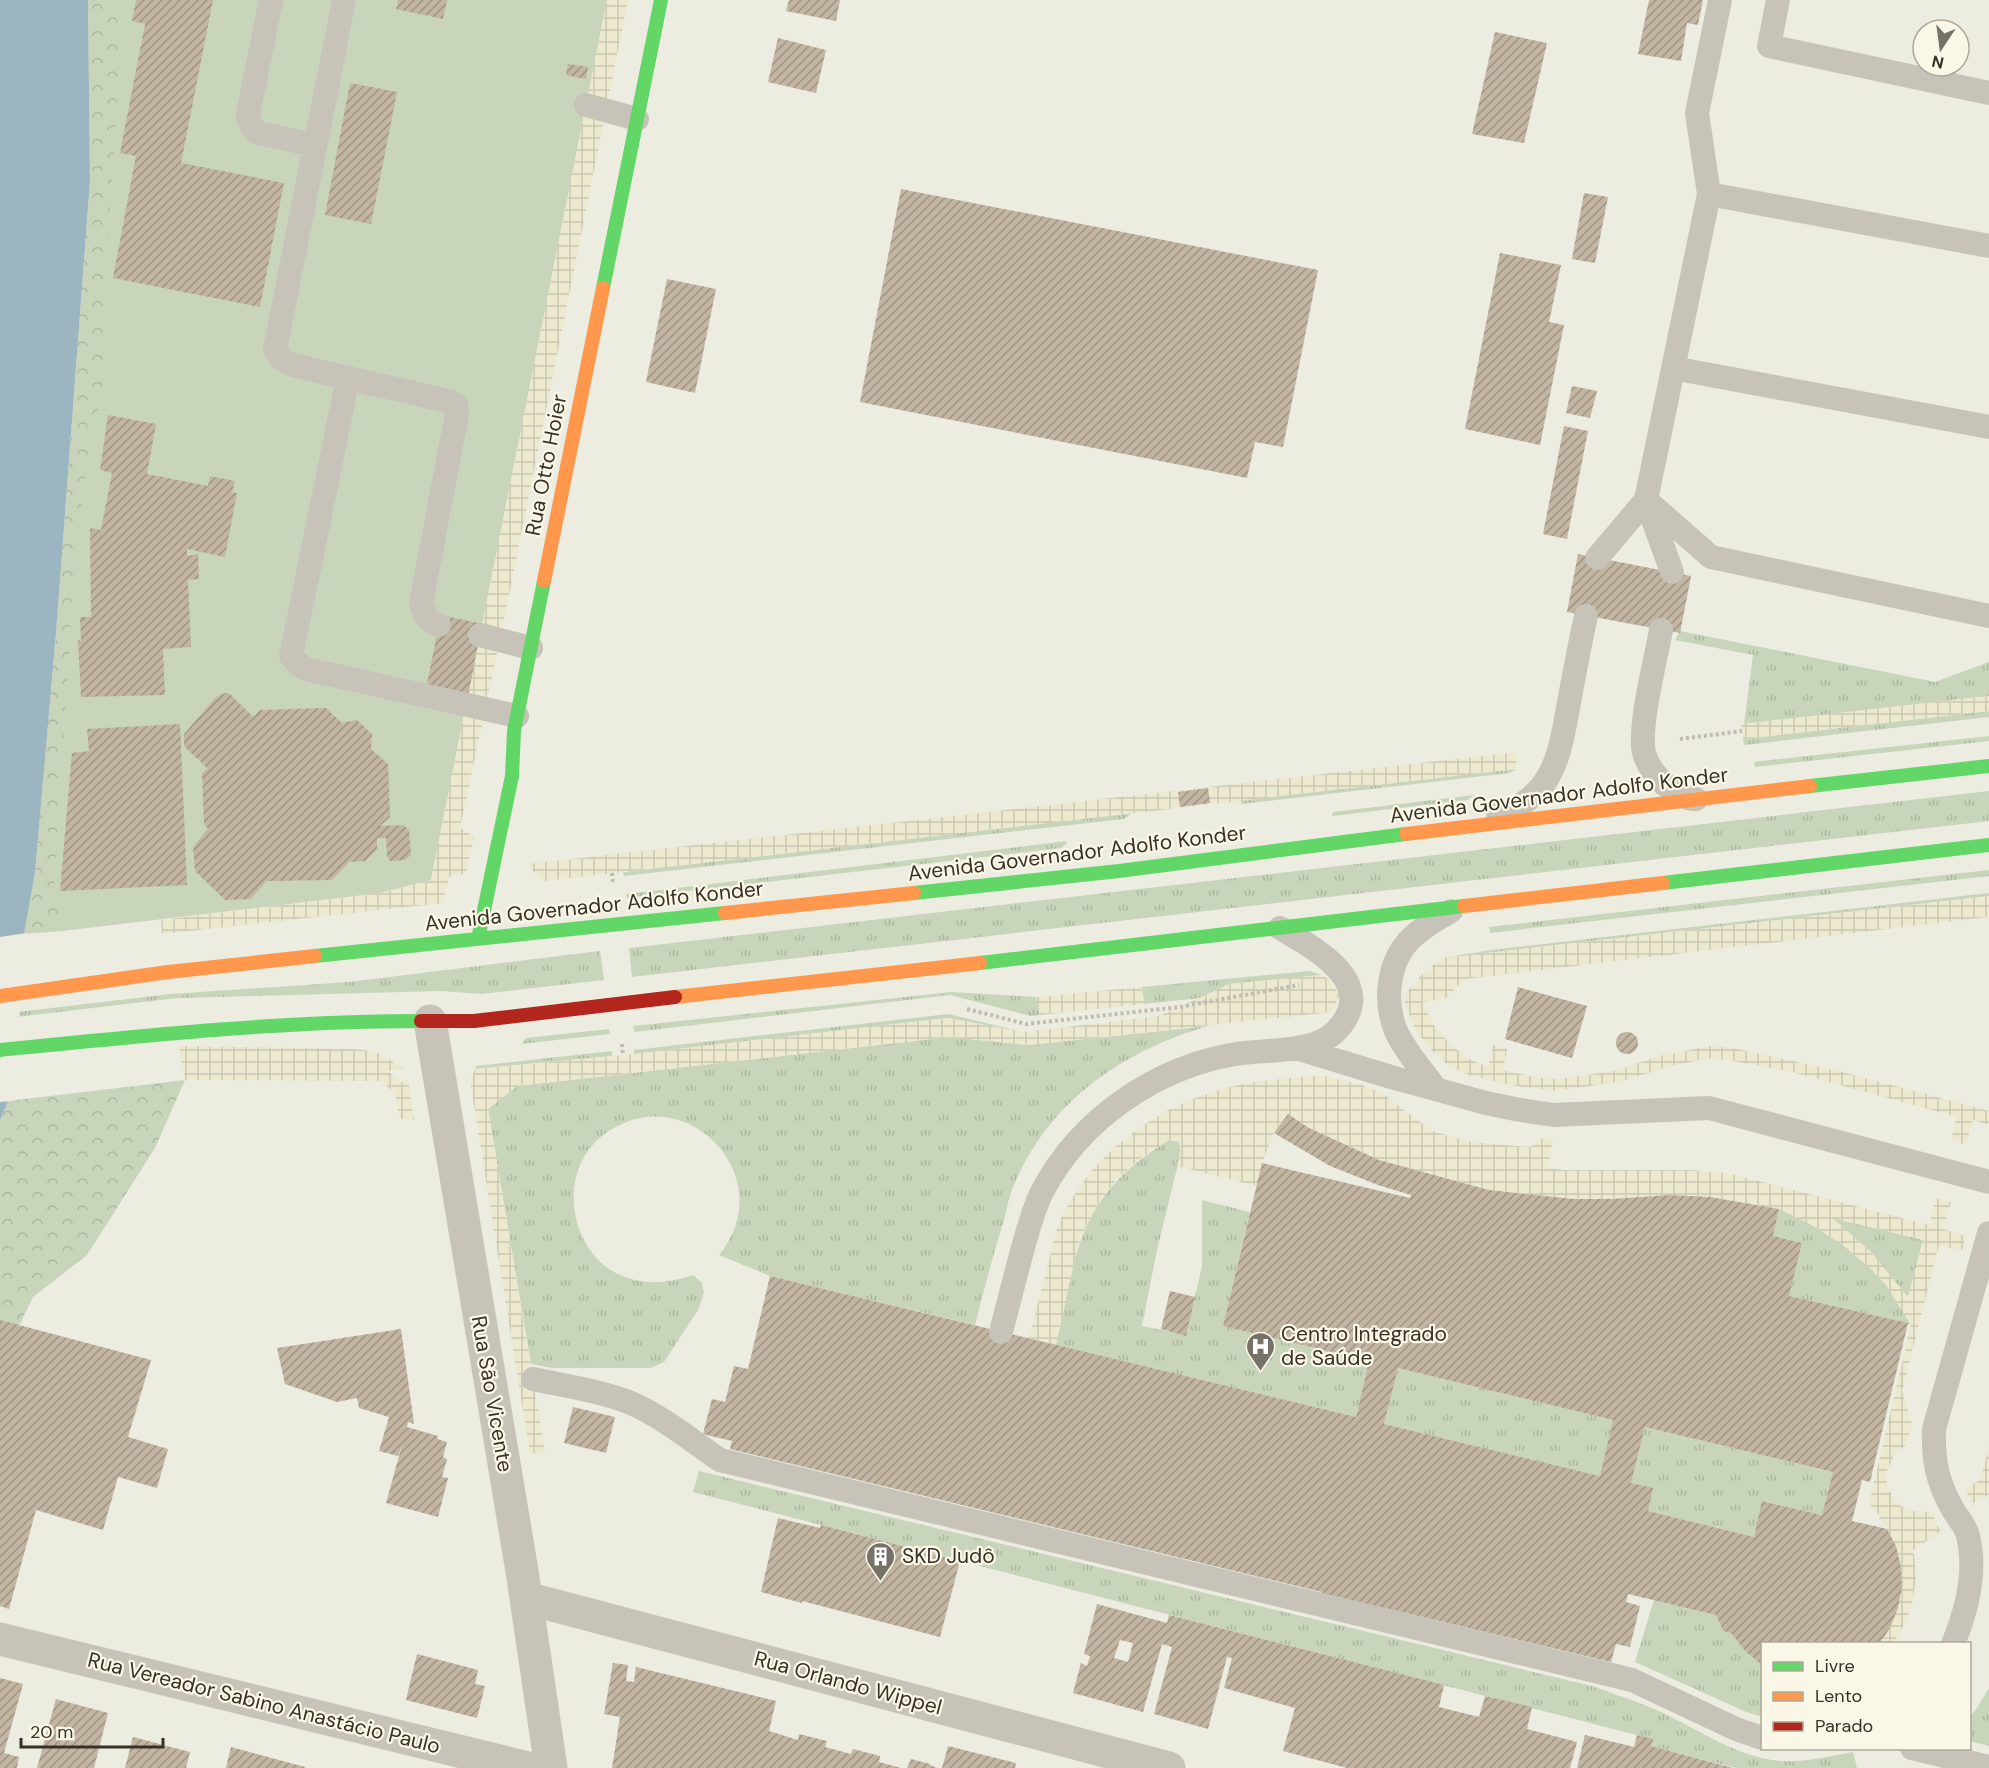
<svg xmlns="http://www.w3.org/2000/svg" width="1989" height="1768" viewBox="0 0 1989 1768" font-family="'DM Sans',sans-serif">
  <style>
    .grass { fill: url(#grass-tufts) }
    .forest { fill: url(#forest-crowns) }
    .garden { fill: #c8d5ba }
    .plaza { fill: url(#plaza-grid); fill-rule: evenodd }
    .water { fill: #9bb6c0 }
    .pier { fill: #edece1 }
    .building { fill: url(#building-hatch); fill-rule: evenodd }
    .lines { fill: none; stroke-linecap: round; stroke-linejoin: round }
    .path { stroke: #bfbcb2; stroke-width: 4; stroke-dasharray: 3 3; stroke-linecap: butt }
    .lane { stroke: #c7c3b9; stroke-width: 24 }
    .street { stroke: #c7c3b9; stroke-width: 33 }
    .fast { stroke: #63d668; stroke-width: 14 }
    .slow { stroke: #ff974d; stroke-width: 14 }
    .jam { stroke: #b3261e; stroke-width: 14 }
    .labels { text-anchor: middle; dominant-baseline: central; stroke-width: 4.5; stroke-linejoin: round; paint-order: stroke }
    .street-label { font-size: 21px; fill: #383127; stroke: #fbf7e7 }
    .poi-label { font-size: 21px; fill: #383127; stroke: #fbf7e7; text-anchor: start }
  </style>
  <defs>
    <pattern id="grass-tufts" width="24" height="20" patternUnits="userSpaceOnUse" patternTransform="scale(1.5)"><rect width="24" height="20" fill="#c8d5ba"/><path d="M3 7l-1-3M5 7V3M7 7l1-3M15 17l-1-3M17 17v-4M19 17l1-3" fill="none" stroke="#adb7a0"/></pattern>
    <pattern id="forest-crowns" width="20" height="18" patternUnits="userSpaceOnUse" patternTransform="scale(1.5)"><rect width="20" height="18" fill="#c8d5ba"/><path d="M2 6a3 3 0 1 1 6 0M12 15a3 3 0 1 1 6 0" fill="none" stroke="#adb7a0"/></pattern>
    <pattern id="plaza-grid" width="8" height="8" patternUnits="userSpaceOnUse" patternTransform="scale(1.5)"><rect width="8" height="8" fill="#ece9cf"/><path d="M0 4h8M4 0v8" fill="none" stroke="#cbc8b2"/></pattern>
    <pattern id="building-hatch" width="6" height="6" patternUnits="userSpaceOnUse" patternTransform="scale(1.5)"><rect width="6" height="6" fill="#c2b5a1"/><path d="M-1 1l2-2M0 6l6-6M5 7l2-2" fill="none" stroke="#9f9483"/></pattern>
  </defs>
  <rect width="100%" height="100%" fill="#edece1"/>
  <!-- grass -->
  <path class="grass" d="M1680 631 1935 682 1989 662V696L1744 724 1753 655 1675 640Z
    M1989 711V717L1744 745 1743 739Z
    M1989 736V741L1755 767 1754 762Z
    M1516 769 1510 773 1241 804V800Z
    M1989 791V821L632 977 629 948Z
    M1475 795 1467 800 1332 816 1333 812Z
    M1132 813 1124 819 624 876 623 872Z
    M1067 841 1066 844 1061 848 627 898 626 894Z
    M1989 870V876L1490 933 1489 927Z
    M1989 893V896L1443 958 1491 950Z
    M600 951 604 980 481 994 440 991 177 998 0 1019V1014L171 994 349 982Z
    M1310 971 1321 975 1230 984 1200 998 1144 1004 1142 987Z
    M952 992 1036 997 1040 1015 1030 1016 950 995 634 1032 633 1026Z
    M948 1014 1023 1032 948 1018 634 1054V1050Z
    M1208 1026C1123 1051 1050 1100 1014 1185 1009 1196 1007 1208 1004 1220 993 1255 984 1290 975 1325L770 1276 719 1255C784 1175 681 1073 602 1136 553 1175 571 1263 631 1279 653 1285 672 1282 693 1275L702 1283 704 1293 698 1310 664 1362 651 1368H552L531 1364 488 1109 517 1086 949 1037 1029 1045Z
    M609 1029 610 1034 521 1044 526 1038Z
    M612 1051V1056L475 1069 476 1066Z
    M1169 1140 1179 1142 1181 1152 1157 1250 1142 1326 1186 1335 1202 1266V1200L1250 1212 1223 1326 1369 1361 1356 1417 1056 1345C1077 1249 1078 1196 1169 1140Z
    M1779 1209C1813 1222 1865 1256 1887 1286 1896 1298 1904 1312 1911 1325L1907 1323 1789 1296 1802 1243 1773 1236Z
    M1831 1217 1923 1240 1908 1298 1871 1252Z
    M1398 1368 1613 1420 1600 1476 1384 1424Z
    M1645 1427 1833 1472 1822 1515 1763 1501 1754 1537 1648 1511 1631 1483Z
    M699 1471 1592 1686C1617 1695 1642 1703 1665 1714 1703 1732 1737 1757 1780 1761 1804 1763 1829 1756 1853 1752L1857 1768H1736L1651 1746 1652 1739 693 1492Z
    M1654 1600 1716 1615 1723 1631 1731 1633 1745 1651 1762 1665V1717L1744 1711 1635 1662Z
    M1989 1688V1746L1970 1741V1717L1977 1708Z"/>
  <!-- forest -->
  <path class="forest" d="M88 0H145L62 931 24 934 35 873 56 633 90 181Z
    M185 1080 155 1148 87 1255 33 1297 0 1365V1122L8 1101Z"/>
  <!-- garden -->
  <path class="garden" d="M123 0H607L431 880 381 893 62 931 54 887 77 535 90 444 102 393 104 307Z"/>
  <!-- plaza -->
  <path class="plaza" d="M607 0H628L500 640 460 828 474 837 466 873 449 877 443 903 162 934 161 920 381 893 431 880Z
    M1989 696V711L1743 739 1741 724Z
    M1517 752 1516 769 623 872 544 881 538 877 528 864Z
    M1989 896V917L1465 979 1445 999 1422 1002 1435 1027 1449 1043 1467 1058 1488 1067 1493 1045 1507 1049 1503 1070 1539 1078 1559 1079 1614 1071 1659 1056 1710 1046 1738 1049 1843 1072 1989 1111V1125L1973 1120 1966 1145 1951 1140 1957 1117 1792 1072 1733 1061 1711 1058 1675 1065 1619 1082 1555 1091 1516 1086 1471 1076 1449 1066 1428 1047 1415 1029 1404 1000 1407 992 1424 972 1443 958Z
    M1321 975 1330 980 1339 995 1332 1012 1029 1045 949 1037 517 1086 488 1109 545 1453 530 1454 470 1081 475 1069 634 1054 948 1018 1023 1032 1159 1016 1230 984Z
    M1142 987 1144 1004 1040 1015 1036 997Z
    M179 1046 356 1049 376 1052 389 1059 403 1069 388 1071 400 1082 408 1080 414 1120 400 1119 395 1093 381 1081 185 1080Z
    M1309 1076H1323L1356 1083 1382 1093 1432 1131 1471 1142 1530 1147 1544 1137 1553 1138 1548 1168 1564 1170H1691L1728 1173 1929 1225 1936 1198 1951 1202 1943 1229 1966 1236 1962 1251 1939 1245 1902 1391 1912 1424 1906 1445 1894 1456 1886 1473 1887 1487 1893 1498 1901 1506 1911 1511 1933 1512 1936 1523 1941 1531 1911 1552 1914 1554 1916 1580 1912 1605 1902 1629 1893 1643H1879L1890 1628 1898 1608 1902 1587 1901 1567 1896 1546 1878 1514 1869 1504 1911 1325 1886 1285 1871 1269 1844 1246 1812 1225 1779 1209 1710 1197 1670 1195 1612 1199H1573L1489 1190 1379 1160 1309 1128 1288 1114 1274 1133 1262 1163 1257 1186 1177 1166 1181 1146 1179 1142 1174 1140H1169L1143 1156 1117 1179 1101 1199 1088 1222 1078 1245 1056 1345 1029 1338 1058 1225 1070 1201 1091 1171 1117 1145 1142 1126 1168 1110 1197 1097 1230 1087 1253 1082ZM1832 1218 1923 1240 1908 1297 1871 1252Z
    M1989 1446V1495L1972 1504 1965 1489 1980 1480Z"/>
  <!-- water -->
  <path class="water" d="M0 0H88L90 181 56 633 35 873 24 934 8 1101 0 1121Z"/>
  <!-- pier -->
  <path class="pier" d="M27 933 11 1101 0 1102V937Z"/>
  <!-- building -->
  <path class="building" d="M136 0H213L181 163 284 183 260 307 113 278 136 156 120 153 145 24 132 21Z
    M398 0H447L443 19 396 9Z
    M789 0H840L836 21 786 11Z
    M1649 0H1703L1698 25 1687 23 1681 61 1638 54Z
    M1495 32 1547 43 1524 143 1472 134Z
    M778 38 826 50 816 93 768 82Z
    M568 64 588 67 586 79 566 75Z
    M350 83 397 92 371 224 325 215Z
    M901 189 1318 270 1283 447 1255 442 1247 478 860 402Z
    M1584 193 1608 197 1595 263 1572 259Z
    M1500 253 1561 265 1549 322 1564 325 1540 445 1465 429Z
    M667 279 716 289 695 393 646 382Z
    M1572 386 1597 391 1590 418 1566 413Z
    M108 415 156 424 147 474 208 486 210 476 235 481 232 492 237 493 225 557 187 549V556L198 554 199 579 188 580 191 647 163 649 165 695 81 697 78 640 81 641 80 617H91L90 528 101 530 112 473 100 470Z
    M1564 426 1588 431 1567 539 1543 534Z
    M1578 554 1691 576 1680 633 1567 612Z
    M441 615 482 624 468 697 426 689Z
    M225 693 230 694 253 717 260 710 326 708 342 723 357 720 372 734 371 749 388 764 390 817 380 826 404 825 409 831 411 855 405 860 390 861 387 856 386 838H377V849L366 861 349 862 332 880 266 881 251 899 225 900 195 871 193 847 208 829 204 824 202 773 208 769 184 746V734L216 697Z
    M180 724 187 885 60 891 72 753 89 751 87 729Z
    M1208 788 1210 803 1180 807 1178 792Z
    M1518 987 1587 1006 1572 1058 1505 1039Z
    M1616 1043a11 11 0 1 1 22 0a11 11 0 1 1-22 0Z
    M1288 1114 1309 1128 1379 1160 1489 1190 1573 1199H1612L1670 1195 1710 1197 1779 1209 1773 1236 1802 1243 1789 1296 1908 1323 1870 1482 1862 1480 1852 1521 1887 1529 1896 1546 1901 1567 1902 1587 1898 1608 1890 1628 1879 1644H1762V1665L1745 1651 1731 1633 1723 1631 1716 1615 1628 1594 1626 1602 1640 1606 1630 1647 1616 1644 1611 1662 1385 1608 1384 1611 1321 1595 1322 1592 730 1449 732 1441 703 1434 712 1399 725 1402 734 1366 748 1369 770 1276 1356 1417 1369 1361 1223 1326 1262 1163 1410 1198 1411 1195 1378 1185 1330 1166 1274 1133ZM1398 1368 1613 1420 1600 1476 1384 1424ZM1645 1427 1833 1472 1822 1515 1762 1501 1754 1537 1648 1511 1653 1488 1631 1483Z
    M1170 1291 1195 1297 1186 1336 1161 1329Z
    M0 1320 151 1360 128 1437 168 1449 157 1488 118 1477 103 1530 36 1510 9 1609 0 1606Z
    M401 1329 414 1424 408 1422 407 1427 438 1436 437 1439 447 1442 443 1457 447 1459 442 1477 448 1478 438 1517 386 1503 402 1445 398 1456 379 1451 389 1417 359 1408 357 1398 337 1402 285 1384 277 1348Z
    M573 1407 615 1417 606 1453 564 1443Z
    M778 1518 820 1528 821 1525 960 1561 940 1637 802 1601V1603L761 1592Z
    M1097 1604 1167 1623 1169 1615 1444 1685 1439 1707 1479 1717 1485 1696 1532 1707 1527 1729 1577 1742 1570 1768H1347L1283 1751 1295 1708 1224 1688 1232 1658 1227 1657 1208 1729 1154 1714 1172 1647 1162 1644 1143 1712 1073 1693 1081 1663 1087 1666 1090 1656 1084 1654ZM1120 1640 1133 1643 1128 1662 1114 1658Z
    M417 1654 478 1670 475 1684 485 1686 477 1718 406 1700Z
    M613 1663 628 1665 626 1681 634 1682 636 1667 776 1701 769 1731 798 1740 799 1734 827 1741 825 1747 851 1754 853 1749 880 1756 879 1762 901 1768H612L620 1717 604 1714Z
    M0 1678 23 1684 4 1753 19 1757 17 1768H0Z
    M56 1699 108 1713 94 1768H37Z
    M1585 1735 1634 1747 1637 1735 1653 1739 1651 1746 1733 1768H1577Z
    M133 1737 190 1752 186 1768H125Z
    M948 1746 1016 1763 1015 1768H942Z
    M231 1747 305 1767V1768H226Z
    M911 1759 930 1764V1765L937 1768H907Z"/>
  <g class="lines">
    <!-- path -->
    <path class="path" d="M1680 739 1742 731
      M612 873 613 884
      M967 1009 1026 1024 1180 1007 1299 985
      M622 1044 623 1055"/>
    <!-- lane -->
    <path class="lane" d="M271 0 248 114C249 123 251 127 258 133L315 145
      M344 0 275 349 282 359 292 365 452 402 456 405 457 414 421 603C424 614 428 623 439 625
      M1778 0 1769 46 1989 93
      M586 105 637 119
      M1709 194 1989 246
      M1673 368 1989 427
      M348 378 291 656 298 664 306 669 517 716
      M1646 500 1711 557 1989 616
      M1647 503 1672 572
      M1597 558 1646 500 1709 194 1697 113 1720 0
      M1661 630C1656 659 1638 727 1644 753 1648 767 1659 781 1671 789 1678 794 1687 800 1696 799
      M480 635 531 648
      M1498 815C1557 796 1560 750 1570 697 1575 670 1580 643 1586 616
      M1296 1048 1391 1077 1486 1103 1520 1110 1554 1115 1709 1108 1989 1182
      M1435 1088C1423 1071 1404 1050 1396 1031 1383 999 1388 957 1416 934 1426 925 1439 918 1451 911
      M1001 1332C1010 1298 1018 1264 1028 1230 1032 1218 1036 1203 1042 1192 1080 1119 1156 1067 1236 1054 1266 1049 1314 1054 1336 1031 1381 984 1316 949 1280 928
      M533 1379C566 1386 600 1391 631 1403 663 1417 692 1441 720 1460L1632 1680 1736 1729 1762 1738
      M1953 1644C1967 1610 1977 1572 1968 1536 1966 1526 1957 1517 1952 1508 1937 1481 1933 1460 1934 1429L1989 1233
      M1912 1748 1989 1767"/>
    <!-- street -->
    <path class="street" d="M430 1021 522 1571 551 1768
      M526 1598 1169 1768
      M0 1639 528 1768"/>
    <!-- fast -->
    <path class="fast" d="M603 288 661 0
      M1810 786 1989 766
      M1663 883 1989 845
      M914 893 1119 871 1406 834
      M478 939 512 776 514 731 544 581
      M315 956 725 913
      M980 963 1464 906
      M0 1050C140 1036 280 1021 421 1021"/>
    <!-- slow -->
    <path class="slow" d="M544 581 603 288
      M1406 834 1810 786
      M1464 906 1663 883
      M725 913 914 893
      M0 996 168 972 315 956
      M675 997 980 963"/>
    <!-- jam -->
    <path class="jam" d="M421 1021H474L675 997"/>
  </g>
  <!-- icons -->
  <defs>
    <symbol id="hospital-pin" viewBox="-11 -11 22 30"><path d="M0 17L-7.5 6A9.5 9.5 0 1 1 7.5 6Z" fill="#777268" stroke="#fbf7e7"/><path d="M-5-5h3v3.5h4V-5h3V5h-3V1.5h-4V5h-3Z" fill="#fff"/></symbol>
    <symbol id="building-pin" viewBox="-11 -11 22 30"><path d="M0 17L-7.5 6A9.5 9.5 0 1 1 7.5 6Z" fill="#777268" stroke="#fbf7e7"/><path d="M-4-6H4V6H1V3H-1V6H-4ZM-2.5-4.3h1.7v1.8h-1.7ZM.8-4.3h1.7v1.8H.8ZM-2.5-1h1.7V.8h-1.7ZM.8-1h1.7V.8H.8Z" fill="#fff"/></symbol>
  </defs>
  <g fill-rule="evenodd">
    <use href="#hospital-pin" x="1244" y="1330" width="33" height="45"/>
    <use href="#building-pin" x="864" y="1540" width="33" height="45"/>
  </g>
  <g class="labels">
    <!-- street labels -->
    <g class="street-label">
      <text transform="translate(546 465) rotate(-79)">Rua Otto Hoier</text>
      <text transform="translate(1559 795) rotate(-7)">Avenida Governador Adolfo Konder</text>
      <text transform="translate(1077 853) rotate(-7)">Avenida Governador Adolfo Konder</text>
      <text transform="translate(594 906) rotate(-6)">Avenida Governador Adolfo Konder</text>
      <text transform="translate(492 1394) rotate(80)">Rua São Vicente</text>
      <text transform="translate(848 1683) rotate(15)">Rua Orlando Wippel</text>
      <text transform="translate(264 1703) rotate(14)">Rua Vereador Sabino Anastácio Paulo</text>
    </g>
    <!-- poi labels -->
    <g class="poi-label">
      <text x="1281" y="1334">Centro Integrado<tspan x="1281" dy="24">de Saúde</tspan></text>
      <text x="902" y="1556">SKD Judô</text>
    </g>
  </g>
  <!-- legend -->
  <rect x="1761" y="1642" width="210" height="108" fill="#fbf7e7" stroke="#ada89a" stroke-width="1.5"/>
  <rect x="1773" y="1662" width="30" height="9" fill="#63d668" stroke="#ada89a" stroke-width="1.5"/>
  <text x="1815" y="1672" font-size="18" fill="#383127">Livre</text>
  <rect x="1773" y="1692" width="30" height="9" fill="#ff974d" stroke="#ada89a" stroke-width="1.5"/>
  <text x="1815" y="1702" font-size="18" fill="#383127">Lento</text>
  <rect x="1773" y="1722" width="30" height="9" fill="#b3261e" stroke="#ada89a" stroke-width="1.5"/>
  <text x="1815" y="1732" font-size="18" fill="#383127">Parado</text>
  <!-- north arrow -->
  <g transform="translate(1941 48) rotate(193)"><circle r="28" fill="#fbf7e7" stroke="#ada89a" stroke-width="1.5"/>
  <path d="M0-4.5L10 22L0 15L-10 22Z" fill="#777268"/>
  <text y="-9" font-size="16" font-weight="bold" text-anchor="middle" fill="#383127">N</text>
  </g>
  <!-- scale -->
  <path d="M21 1738v9h142v-9" fill="none" stroke="#383127" stroke-width="3"/>
  <text x="30" y="1738" font-size="18" fill="#383127" stroke="#fbf7e7" stroke-width="4.5" paint-order="stroke">20 m</text>
</svg>
